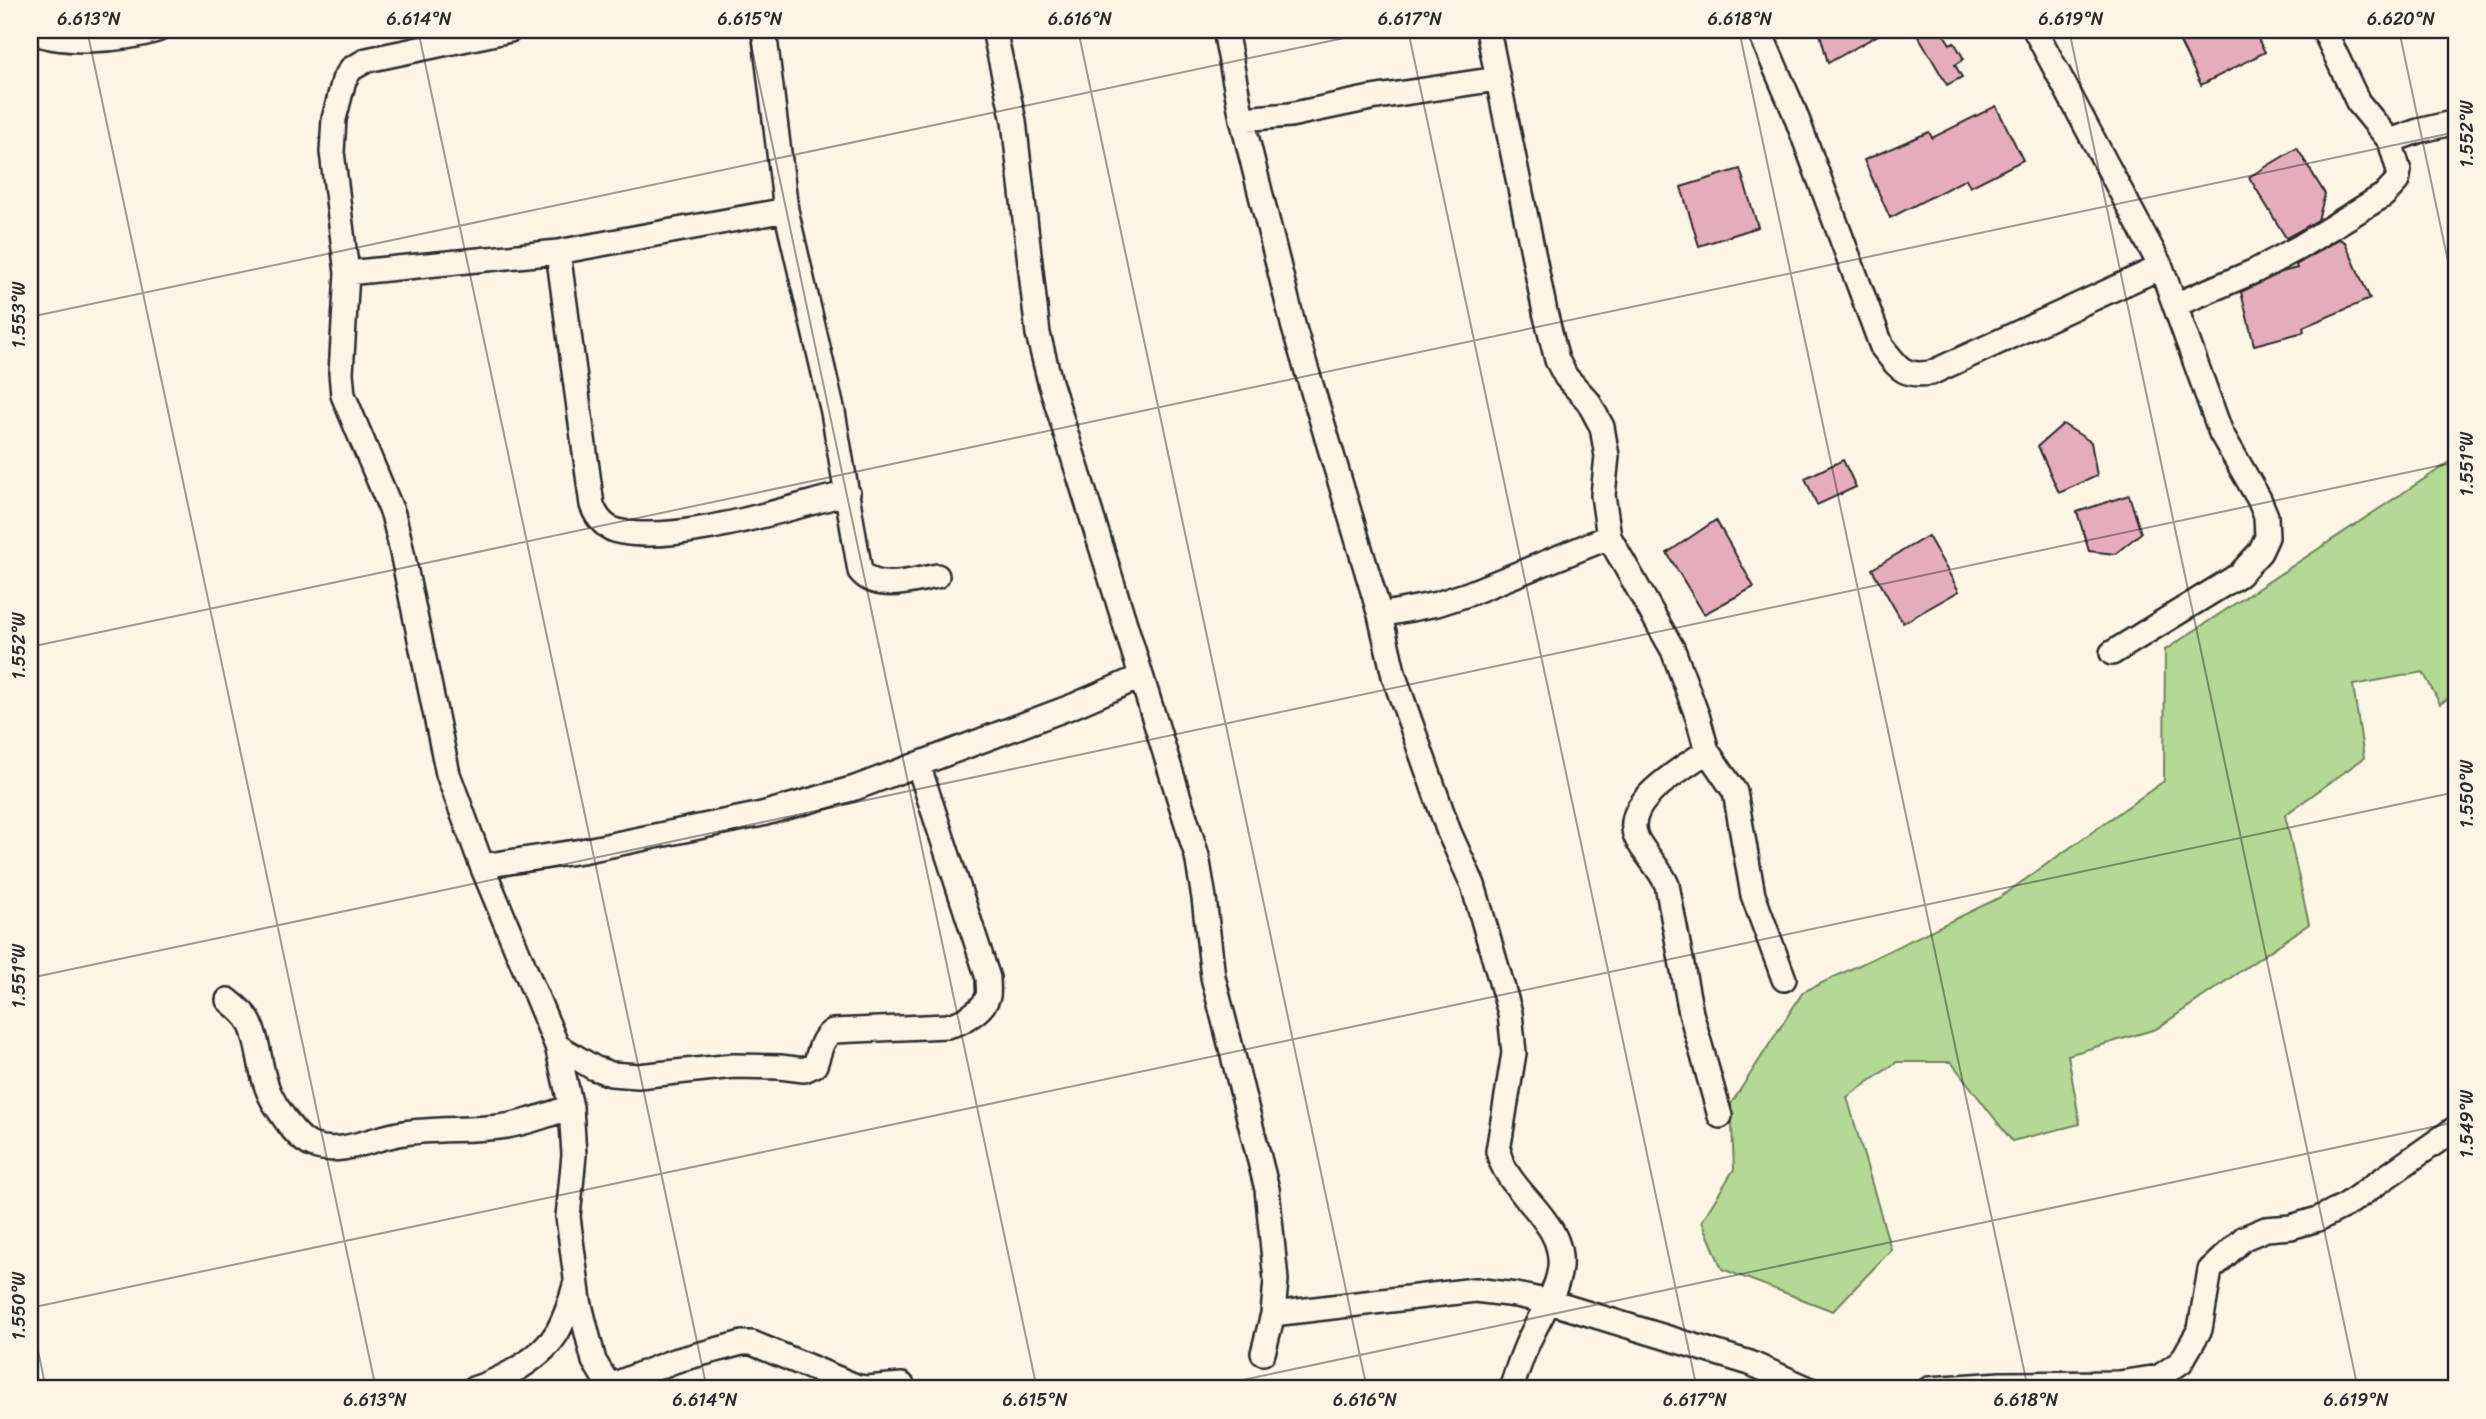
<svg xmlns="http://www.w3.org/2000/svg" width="2486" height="1419" viewBox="0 0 2486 1419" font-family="Sriracha,sans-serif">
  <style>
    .green { fill: #b3d994; stroke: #6f8260; stroke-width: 2 }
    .building { fill: #e5acbc; stroke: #2b2b2b; stroke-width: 2 }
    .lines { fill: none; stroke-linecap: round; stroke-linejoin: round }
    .minor-casing { stroke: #2b2b2b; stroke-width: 28 }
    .minor { stroke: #fcf5e5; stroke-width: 23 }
    .ticks { fill: none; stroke: #2b2b2b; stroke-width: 2; stroke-opacity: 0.45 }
    .neatline { fill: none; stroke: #2b2b2b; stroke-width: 2.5 }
    .ticks-label { font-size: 18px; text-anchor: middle; fill: #2b2b2b }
  </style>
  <rect width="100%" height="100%" fill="#fcf5e5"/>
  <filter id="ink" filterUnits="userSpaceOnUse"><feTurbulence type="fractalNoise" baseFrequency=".0143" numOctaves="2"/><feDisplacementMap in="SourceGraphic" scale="14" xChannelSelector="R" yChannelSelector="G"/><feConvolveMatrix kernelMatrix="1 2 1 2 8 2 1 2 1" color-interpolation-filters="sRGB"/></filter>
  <g filter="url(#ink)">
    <!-- green -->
    <path class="green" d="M2456 458V693L2440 704 2423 672 2353 685 2364 758 2285 815 2309 924 2156 1029 2068 1055 2080 1124 2012 1141 1951 1062H1897L1847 1097 1891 1250 1833 1311 1722 1269 1702 1221 1734 1169 1731 1104 1803 992 1999 898 2164 781 2165 650Z"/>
    <!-- building -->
    <path class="building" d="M1819 30H1887L1828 63Z
      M1915 30H1941L1950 44 1954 42 1964 59 1955 65 1962 77 1947 85Z
      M2174 30H2253L2265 52 2201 85Z
      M1996 106 2023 160 1970 187 1966 179 1890 218 1864 160 1929 132 1932 138Z
      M2297 148 2325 194 2318 220 2286 238 2249 177Z
      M1740 169 1758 227 1699 246 1681 187Z
      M2339 239 2345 242 2370 299 2303 327 2304 332 2254 345 2241 292 2282 272 2297 268 2296 265Z
      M2063 424 2091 442 2097 476 2059 493 2038 446Z
      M1843 460 1856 487 1817 505 1805 478Z
      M2129 495 2141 533 2115 554 2089 551 2077 512Z
      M1716 520 1754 587 1704 614 1667 553Z
      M1928 536 1959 591 1903 623 1872 569Z"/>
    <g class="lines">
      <defs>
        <path id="minor" d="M30 30C59 46 126 40 157 30
          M510 30 367 60 351 69 344 80 334 119 332 152 347 273 341 373 343 395 393 514 399 538 448 774 482 866 557 1046 571 1107 574 1155 568 1217 579 1301 594 1361 611 1389
          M764 30 786 210 833 412 860 571C877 593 914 580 937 576
          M994 30 1014 121 1038 334 1050 382 1197 856 1204 898 1213 977 1267 1189 1276 1280 1273 1314 1263 1353
          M1225 30 1242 119 1294 328 1380 615 1394 676 1449 832 1473 885 1510 1013 1514 1053 1498 1151C1504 1179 1529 1198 1545 1221 1577 1263 1552 1293 1532 1334 1523 1351 1517 1371 1511 1389
          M1488 30 1545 312 1557 360 1566 377 1588 401 1602 427 1607 456 1603 495 1609 537 1673 650 1698 718 1707 751 1735 792 1753 895 1784 979
          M1759 30 1794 111 1882 347C1899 368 1902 377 1931 373L2161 267
          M2035 30 2161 267 2221 433 2259 499 2266 516 2267 537 2260 552 2239 575 2112 653
          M2324 30 2358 102 2390 141 2418 131 2456 122
          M1242 119 1290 115 1371 98 1497 79
          M558 252 592 505C597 519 607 530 622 532 683 543 787 508 848 493
          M347 273 558 252 786 210
          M2175 305 2255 271 2298 248 2384 195 2397 181 2399 171 2390 141
          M1380 615 1437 604 1468 594 1609 537
          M1707 751C1683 769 1619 802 1637 839 1646 856 1660 868 1667 885L1691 1013 1720 1116
          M482 866 582 851 762 814 855 788 1073 706 1140 677
          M228 1000C236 1007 245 1013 250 1023 262 1049 258 1077 275 1104 284 1118 298 1141 314 1146 341 1155 371 1139 398 1134 431 1128 465 1131 499 1127 524 1124 547 1115 571 1107
          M557 1046 594 1068 611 1074 638 1076 734 1066 780 1067 804 1070 815 1065C820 1052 821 1038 833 1031L947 1026C962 1023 983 1011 988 996 989 991 988 983 988 978L918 764
          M1273 1314 1475 1290 1516 1295 1550 1302 1750 1363 1809 1389
          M610 1386 674 1361 742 1343H752L858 1387 866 1388 902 1385
          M473 1389C502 1380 543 1358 558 1331 566 1316 571 1301 575 1285
          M1929 1389 2001 1384 2119 1383 2159 1377 2181 1362 2200 1329 2210 1270 2244 1238 2266 1229 2291 1227 2318 1219 2346 1205 2456 1128"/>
      </defs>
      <!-- minor casing -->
      <use href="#minor" class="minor-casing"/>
      <!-- minor -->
      <use href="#minor" class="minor"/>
    </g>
  </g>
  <!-- ticks -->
  <path class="ticks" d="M87 30 376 1389M418 30 707 1389M748 30 1037 1389M1078 30 1367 1389M1408 30 1697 1389M1739 30 2028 1389M2069 30 2358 1389M2399 30 2456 299M30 317 1382 30M30 647 2456 132M30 978 2456 462M30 1308 2456 792M30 1312 46 1389M1200 1389 2456 1122"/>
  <!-- margin -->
  <rect width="2486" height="1419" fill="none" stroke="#fcf5e5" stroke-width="77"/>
  <rect x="38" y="38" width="2410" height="1342" class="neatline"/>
  <g class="ticks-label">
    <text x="89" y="25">6.613°N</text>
    <text x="419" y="25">6.614°N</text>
    <text x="750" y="25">6.615°N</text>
    <text x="1080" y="25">6.616°N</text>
    <text x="1410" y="25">6.617°N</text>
    <text x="1740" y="25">6.618°N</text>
    <text x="2071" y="25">6.619°N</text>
    <text x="2401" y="25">6.620°N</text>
    <text transform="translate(2467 134) rotate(-90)" y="6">1.552°W</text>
    <text transform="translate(19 315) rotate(-90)" y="6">1.553°W</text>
    <text transform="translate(2467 464) rotate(-90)" y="6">1.551°W</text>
    <text transform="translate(19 646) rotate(-90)" y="6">1.552°W</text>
    <text transform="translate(2467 794) rotate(-90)" y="6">1.550°W</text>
    <text transform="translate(19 976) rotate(-90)" y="6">1.551°W</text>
    <text transform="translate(2467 1124) rotate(-90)" y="6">1.549°W</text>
    <text transform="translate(19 1306) rotate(-90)" y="6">1.550°W</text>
    <text x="375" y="1406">6.613°N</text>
    <text x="705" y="1406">6.614°N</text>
    <text x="1035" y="1406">6.615°N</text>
    <text x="1365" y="1406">6.616°N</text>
    <text x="1695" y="1406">6.617°N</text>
    <text x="2026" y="1406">6.618°N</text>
    <text x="2356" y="1406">6.619°N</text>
  </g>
</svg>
